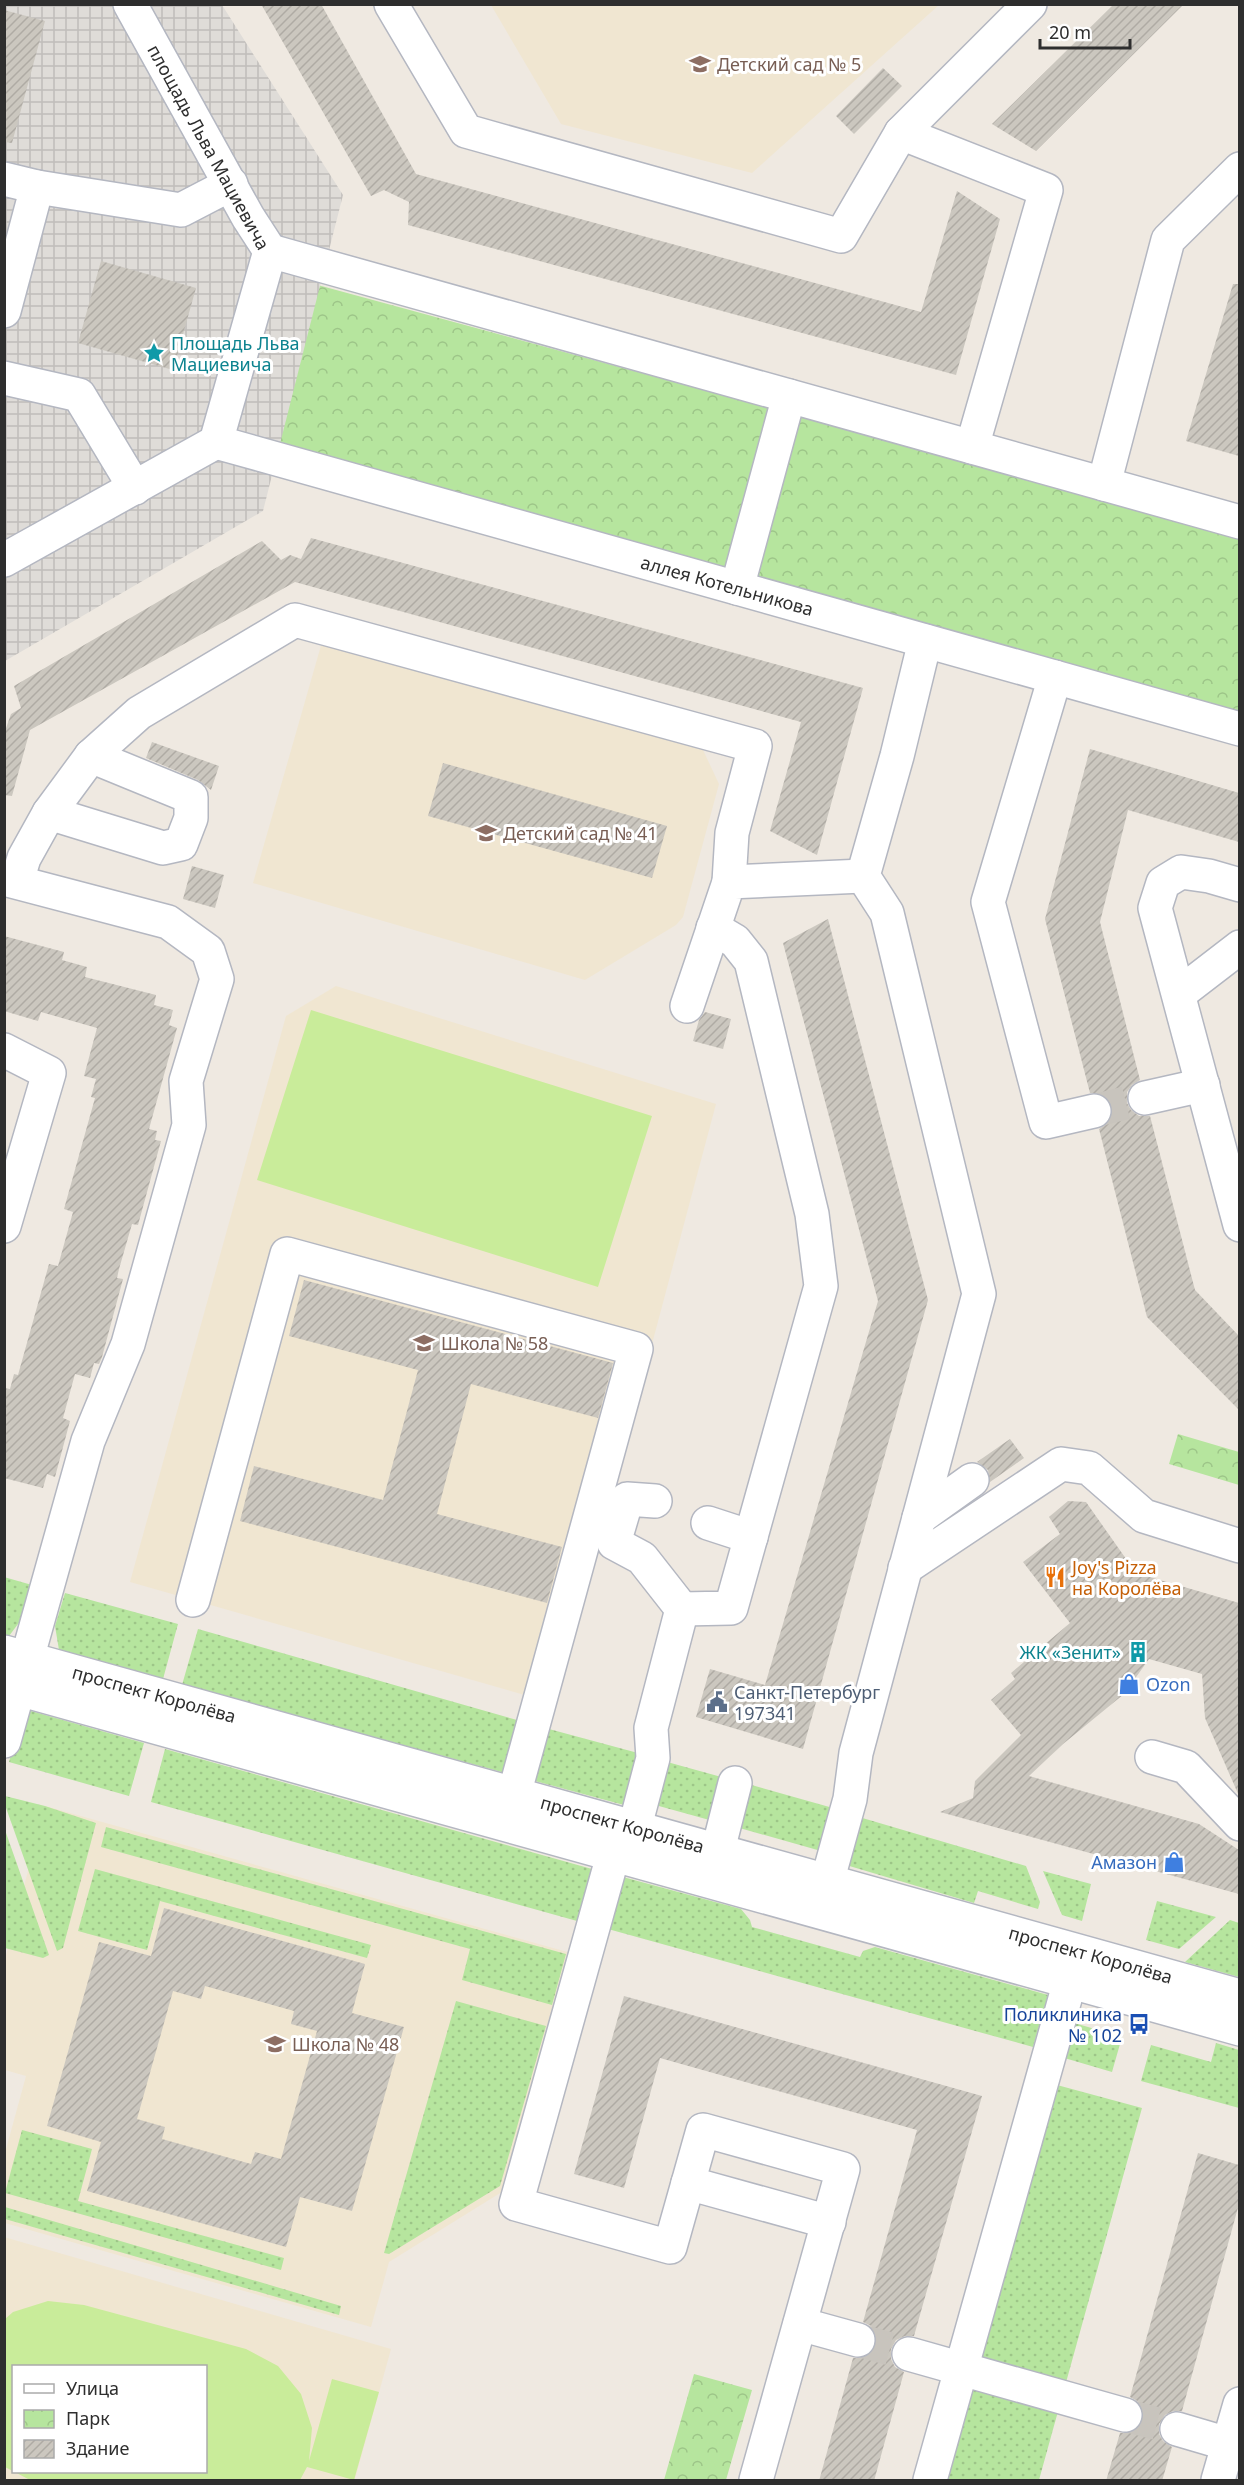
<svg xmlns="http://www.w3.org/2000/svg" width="1244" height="2485" viewBox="0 0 1244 2485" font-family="'Noto Sans',sans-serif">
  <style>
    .education { fill: #f0e6d1; fill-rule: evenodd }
    .grass { fill: url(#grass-dots) }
    .park { fill: url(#park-crowns) }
    .pitch { fill: #c9ec9a; fill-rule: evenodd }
    .plaza { fill: url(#plaza-grid) }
    .building { fill: url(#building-hatch); fill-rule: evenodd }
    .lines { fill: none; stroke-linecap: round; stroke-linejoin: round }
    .minor-tunnel { stroke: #c8c4bd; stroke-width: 33; stroke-dasharray: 33 16; stroke-linecap: butt }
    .minor-casing { stroke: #b4b7c1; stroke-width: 36 }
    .minor { stroke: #fff; stroke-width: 33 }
    .labels { text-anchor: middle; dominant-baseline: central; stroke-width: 6; stroke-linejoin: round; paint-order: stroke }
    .education-label { font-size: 18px; fill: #785e54; stroke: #fff; text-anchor: start }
    .street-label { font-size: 18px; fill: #2e2e2e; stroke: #fff }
    .culture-label { font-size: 18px; fill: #0d838f; stroke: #fff; text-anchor: start }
    .food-label { font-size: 18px; fill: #c56008; stroke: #fff; text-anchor: start }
    .shop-label { font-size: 18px; fill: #366cbe; stroke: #fff; text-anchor: start }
    .service-label { font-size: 18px; fill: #4e5e75; stroke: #fff; text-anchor: start }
    .transit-label { font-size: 18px; fill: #164399; stroke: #fff; text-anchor: end }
  </style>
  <defs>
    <pattern id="grass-dots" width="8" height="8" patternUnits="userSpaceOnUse" patternTransform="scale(1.5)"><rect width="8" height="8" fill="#b6e59e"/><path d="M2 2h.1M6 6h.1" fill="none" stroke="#9dc588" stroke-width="1.8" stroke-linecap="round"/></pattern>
    <pattern id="park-crowns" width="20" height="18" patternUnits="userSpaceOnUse" patternTransform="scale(1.5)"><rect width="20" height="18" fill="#b6e59e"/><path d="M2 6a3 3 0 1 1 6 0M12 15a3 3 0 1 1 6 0" fill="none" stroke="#9dc588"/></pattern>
    <pattern id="plaza-grid" width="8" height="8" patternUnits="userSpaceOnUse" patternTransform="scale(1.5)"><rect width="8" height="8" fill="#dfdcd8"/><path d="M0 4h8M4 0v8" fill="none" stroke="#c0bdba"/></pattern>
    <pattern id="building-hatch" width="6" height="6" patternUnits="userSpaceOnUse" patternTransform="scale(1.5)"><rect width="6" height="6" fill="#cbc7bf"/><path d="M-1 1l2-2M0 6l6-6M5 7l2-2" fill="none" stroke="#afaba4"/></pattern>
  </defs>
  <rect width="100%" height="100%" fill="#efe9e1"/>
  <!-- education -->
  <path class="education" d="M491 5H939L752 173 561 124Z
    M322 642 703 750 719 784 683 917 676 925 585 980 253 883Z
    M336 986 716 1104 556 1704 130 1582 286 1016Z
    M45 1806 571 1953 505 2190 389 2262 371 2327 5 2223V2153L26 2076 5 2070V1959Z
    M4 2237 391 2349 355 2479 359 2480H5ZM14 2366H206V2472H14Z"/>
  <!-- grass -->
  <path class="grass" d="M4 1577 32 1585 24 1616 9 1636 5 1634Z
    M65 1593 178 1624 163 1679 59 1650 55 1626Z
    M198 1629 524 1722 509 1774 182 1685Z
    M24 1709 144 1743 129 1796 9 1762Z
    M549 1729 638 1753 624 1805 535 1781Z
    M165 1749 592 1869 577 1921 151 1802Z
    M660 1760 725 1778 713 1821 648 1803Z
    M748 1784 833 1808 821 1851 736 1827Z
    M5 1796 45 1806 96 1823 63 1948 57 1951 5 1805Z
    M859 1817 1026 1866 1040 1902 1038 1909 978 1891 974 1903 846 1865Z
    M106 1827 566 1954 552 2005 462 1980 470 1949 101 1847Z
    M5 1830 49 1955 43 1958 5 1948Z
    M95 1869 371 1945 367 1958 160 1901 147 1950 78 1931Z
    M1043 1871 1091 1884 1082 1921 1062 1915Z
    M623 1877 741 1909 750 1920 752 1927 860 1957 863 1951 875 1947 1048 1995 1033 2047 608 1929Z
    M1157 1901 1216 1917 1179 1949 1146 1940Z
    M1230 1920 1239 1923V1977L1185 1962Z
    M456 2001 546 2026 500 2186 389 2254 384 2253Z
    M1071 2022 1122 2037 1112 2072 1061 2057Z
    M1216 2043 1239 2050V2108L1141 2081 1151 2045 1211 2062Z
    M1057 2085 1142 2108 1039 2480H946Z
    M22 2130 92 2149 78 2201 284 2258 281 2270 5 2193Z
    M5 2207 341 2306 339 2315 5 2219Z"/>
  <!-- park -->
  <path class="park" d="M292 278 770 408 726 569 250 434Z
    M797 415 1239 535V713L754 577Z
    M1178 1434 1239 1452V1485L1169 1464Z
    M694 2374 752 2390 726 2480H664Z"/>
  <!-- pitch -->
  <path class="pitch" d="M311 1010 652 1116 598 1287 257 1180Z
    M48 2301 84 2305 246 2349 278 2366 301 2394 312 2428 309 2461 332 2379 379 2392 354 2480 307 2467 300 2480H30L5 2467V2319L13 2312ZM14 2366H206V2472H14Z"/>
  <!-- plaza -->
  <path class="plaza" d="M5 5H222L343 195 263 511 5 661Z"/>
  <!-- building -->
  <path class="building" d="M261 4H321L416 174 921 312 957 191 1000 219 956 375 408 225 409 202 384 190 371 196Z
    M1114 4H1184L1036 151 992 124Z
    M4 10 45 21 12 143 4 142Z
    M883 68 902 86 854 134 836 116Z
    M101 261 196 288 173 370 78 343Z
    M1233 284H1239V456L1186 441Z
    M311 538 863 688 817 855 770 831 801 722 295 582 30 730 12 796 4 795V734L11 714 21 708 14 686 262 541 281 560 290 555 301 559Z
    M152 742 219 766 211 790 198 780 146 758Z
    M1090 749 1239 793V842L1128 810 1100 922 1140 1080 1132 1085 1127 1092V1103L1131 1110 1139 1116H1150L1195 1290 1239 1336V1410L1147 1317 1099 1129 1107 1124 1112 1117V1106L1108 1099 1100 1093H1090L1045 919Z
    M443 763 667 826 652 878 428 816Z
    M192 866 224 875 215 908 183 899Z
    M828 919 928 1300 803 1749 696 1717 710 1669 765 1685 878 1301 783 943Z
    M4 936 64 952 62 960 87 967 85 977 156 995 154 1005 173 1010 169 1025 177 1028 149 1129 157 1131 155 1140 161 1141 138 1225 132 1224 119 1269 117 1278 123 1279 102 1357 99 1364 94 1363 90 1378 75 1374 63 1418 70 1421 55 1477 47 1474 43 1488 4 1478V1388L10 1389 14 1374 18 1375 49 1264 58 1266 73 1212 64 1209 95 1098 91 1097 96 1079 84 1076 97 1028 41 1012 38 1021 4 1011Z
    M705 1012 731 1019 723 1049 693 1041 699 1020Z
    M304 1280 613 1363 598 1418 471 1384 437 1514 562 1547 547 1603 240 1521 254 1466 383 1500 418 1370 289 1336Z
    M1010 1439 1024 1458 990 1482 988 1470 977 1462Z
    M1068 1501 1086 1502 1136 1573 1239 1603V1796L1205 1718 1202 1674 1149 1659 1124 1694 1063 1744 1029 1776 1199 1824 1239 1850V1894L940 1812 973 1798 975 1781 1021 1735 991 1700 1015 1679 1011 1673 1070 1623 1023 1562 1060 1534 1049 1517Z
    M164 1908 365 1964 352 2013 404 2027 352 2211 300 2197 286 2247 87 2191 101 2142 47 2126 99 1942 151 1956ZM205 1986 294 2011 291 2024 317 2031 281 2159 255 2152 251 2164 162 2139 165 2127 137 2119 173 1991 201 1999Z
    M624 1996 982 2096 914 2336H905L896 2340 891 2349V2359L895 2367 904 2372 874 2481H819L853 2358H863L871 2354 876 2346V2335L871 2326 863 2322 917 2130 660 2058 624 2188 574 2174Z
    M1198 2153 1239 2165V2204L1182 2411H1173L1165 2415 1159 2424V2434L1163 2441 1172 2447 1162 2481H1106L1120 2433H1129L1138 2429 1143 2420V2410L1139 2402 1130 2397Z"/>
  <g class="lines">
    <!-- minor-tunnel -->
    <path class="minor-tunnel" d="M1094 1111 1145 1098
      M858 2340 909 2354
      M1125 2415 1177 2429"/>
    <defs>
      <g id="minor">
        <path d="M391 4 466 131 841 236 901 133 1030 4"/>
        <path d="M901 133 1046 190 972 447"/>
        <path d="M4 179 37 187 181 210 231 184"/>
        <path d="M270 251 1240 522"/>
        <path d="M4 311 37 187"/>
        <path d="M4 378 79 395 135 488"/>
        <path id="s1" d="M216 442 1240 729"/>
        <path d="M1104 484 1168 240 1240 169"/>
        <path d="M4 560 216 442 270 251 248 217 130 4"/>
        <path d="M737 588 789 396"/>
        <path d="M1055 677 988 902 1046 1122 1094 1111"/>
        <path d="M49 813 163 848 181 844 191 818V797L91 756"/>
        <path d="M4 879 168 922 208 951 217 979 186 1081 189 1125 128 1344 88 1441 4 1741"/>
        <path d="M17 881 24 858 49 813 91 756 139 713 295 620 755 746 732 833 729 882"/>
        <path d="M1240 885 1209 876 1181 872 1163 883 1155 908 1240 1225"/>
        <path d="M1179 994 1240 947"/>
        <path d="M687 1006 729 882 863 876"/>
        <path d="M4 1050 49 1073 4 1226"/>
        <path d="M1145 1098 1203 1085"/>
        <path d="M655 1501 627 1499 614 1543 642 1558 682 1609"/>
        <path d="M919 1518 972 1480"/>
        <path d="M708 1523 751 1537"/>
        <path d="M905 1568 1061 1464 1089 1468 1144 1516 1240 1546"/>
        <path d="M193 1600 287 1254 636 1349 509 1813"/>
        <path d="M682 1609 731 1608 821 1286 812 1214 751 961 735 941 713 928"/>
        <path id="s2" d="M4 1652 1240 1996"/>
        <path d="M4 1685 1240 2029"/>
        <path d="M1152 1757 1186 1767 1240 1824"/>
        <path d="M619 1834 516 2204 670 2247 703 2130 843 2169 756 2480"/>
        <path d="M629 1849 653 1758 651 1728 682 1609"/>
        <path d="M718 1850 735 1783"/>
        <path d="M819 1911 850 1799 856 1753 979 1294 887 913 863 876 897 756 925 641"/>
        <path d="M688 2183 829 2222"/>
        <path d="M800 2324 858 2340"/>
        <path d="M909 2354 1125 2415"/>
        <path d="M1177 2429 1228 2444"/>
        <path d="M930 2480 1070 1981"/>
        <path d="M1218 2480 1240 2404"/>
      </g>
    </defs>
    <!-- minor casing -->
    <use href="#minor" class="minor-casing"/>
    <!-- minor -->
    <use href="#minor" class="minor"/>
  </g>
  <!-- icons -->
  <defs>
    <symbol id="school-bare" viewBox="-9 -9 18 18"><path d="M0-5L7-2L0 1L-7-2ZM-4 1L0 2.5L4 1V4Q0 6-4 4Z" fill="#8d6e63" stroke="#fff" stroke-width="2.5" paint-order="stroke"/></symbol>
    <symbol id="sight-bare" viewBox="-9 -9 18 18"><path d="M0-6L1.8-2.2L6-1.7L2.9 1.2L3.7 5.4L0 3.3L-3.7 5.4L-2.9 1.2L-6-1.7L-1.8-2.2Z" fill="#0f9aa8" stroke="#fff" stroke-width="2.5" paint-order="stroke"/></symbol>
    <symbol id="restaurant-bare" viewBox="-9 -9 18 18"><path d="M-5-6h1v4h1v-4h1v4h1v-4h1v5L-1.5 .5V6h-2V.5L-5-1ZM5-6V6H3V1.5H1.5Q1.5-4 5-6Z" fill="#e8710a" stroke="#fff" stroke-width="2.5" paint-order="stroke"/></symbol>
    <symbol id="building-bare" viewBox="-9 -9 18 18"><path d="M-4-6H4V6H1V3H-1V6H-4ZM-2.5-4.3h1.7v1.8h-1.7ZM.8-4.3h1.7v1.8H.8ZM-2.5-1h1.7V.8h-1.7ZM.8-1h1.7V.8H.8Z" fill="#0f9aa8" stroke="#fff" stroke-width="2.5" paint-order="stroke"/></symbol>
    <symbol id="shop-bare" viewBox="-9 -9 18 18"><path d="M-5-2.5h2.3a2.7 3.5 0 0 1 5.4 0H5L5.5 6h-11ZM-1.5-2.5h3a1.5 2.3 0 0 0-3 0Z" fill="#3f7fe0" stroke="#fff" stroke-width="2.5" paint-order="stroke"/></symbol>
    <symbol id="civic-bare" viewBox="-9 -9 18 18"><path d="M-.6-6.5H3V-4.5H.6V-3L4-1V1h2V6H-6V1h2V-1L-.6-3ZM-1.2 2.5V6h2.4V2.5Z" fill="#5c6f8a" stroke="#fff" stroke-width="2.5" paint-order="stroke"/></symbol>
    <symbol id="bus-bare" viewBox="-9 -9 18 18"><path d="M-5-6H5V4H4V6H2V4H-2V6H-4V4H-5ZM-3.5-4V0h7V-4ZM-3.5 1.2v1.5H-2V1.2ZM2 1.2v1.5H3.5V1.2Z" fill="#1a4fb4" stroke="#fff" stroke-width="2.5" paint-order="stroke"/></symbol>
  </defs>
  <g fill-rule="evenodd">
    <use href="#school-bare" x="685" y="49" width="30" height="30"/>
    <use href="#sight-bare" x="139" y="338" width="30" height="30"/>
    <use href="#school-bare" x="471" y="818" width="30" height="30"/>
    <use href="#school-bare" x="409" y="1328" width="30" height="30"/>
    <use href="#restaurant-bare" x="1040" y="1562" width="30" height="30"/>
    <use href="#building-bare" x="1123" y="1637" width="30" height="30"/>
    <use href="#shop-bare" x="1114" y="1669" width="30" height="30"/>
    <use href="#civic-bare" x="702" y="1687" width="30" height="30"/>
    <use href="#shop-bare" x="1159" y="1847" width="30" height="30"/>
    <use href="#bus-bare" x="1124" y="2009" width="30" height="30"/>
    <use href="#school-bare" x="260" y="2029" width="30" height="30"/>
  </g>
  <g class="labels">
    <!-- education labels -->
    <g class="education-label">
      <text x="717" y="64">Детский сад № 5</text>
      <text x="503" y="833">Детский сад № 41</text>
      <text x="441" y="1343">Школа № 58</text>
      <text x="292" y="2044">Школа № 48</text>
    </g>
    <!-- street labels -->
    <g class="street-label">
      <text transform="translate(209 147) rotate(61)">площадь Льва Мациевича</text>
      <text stroke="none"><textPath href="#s1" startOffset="531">аллея Котельникова</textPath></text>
      <text stroke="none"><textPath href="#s2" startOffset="156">проспект Королёва</textPath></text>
      <text stroke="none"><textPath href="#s2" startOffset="642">проспект Королёва</textPath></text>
      <text stroke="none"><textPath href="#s2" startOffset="1128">проспект Королёва</textPath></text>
    </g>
    <!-- culture labels -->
    <g class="culture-label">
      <text x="171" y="343">Площадь Льва<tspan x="171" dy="21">Мациевича</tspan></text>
      <text x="1121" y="1652" text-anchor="end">ЖК «Зенит»</text>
    </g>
    <!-- food labels -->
    <g class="food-label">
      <text x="1072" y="1567">Joy's Pizza<tspan x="1072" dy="21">на Королёва</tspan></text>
    </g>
    <!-- shop labels -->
    <g class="shop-label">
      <text x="1146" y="1684">Ozon</text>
      <text x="1157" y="1862" text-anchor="end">Амазон</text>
    </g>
    <!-- service labels -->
    <g class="service-label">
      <text x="734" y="1692">Санкт-Петербург<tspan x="734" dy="21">197341</tspan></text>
    </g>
    <!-- transit labels -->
    <g class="transit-label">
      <text x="1122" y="2014">Поликлиника<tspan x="1122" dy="21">№ 102</tspan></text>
    </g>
  </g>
  <!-- border -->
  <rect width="1244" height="2485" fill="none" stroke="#2e2e2e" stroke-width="12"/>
  <!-- legend -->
  <rect x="12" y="2365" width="195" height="108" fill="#ffffff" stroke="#ababab" stroke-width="1.5"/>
  <rect x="24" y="2384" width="30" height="9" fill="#ffffff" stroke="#ababab" stroke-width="1.5"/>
  <text x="66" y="2395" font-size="18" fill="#2e2e2e">Улица</text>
  <rect x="24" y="2410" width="30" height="18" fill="url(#park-crowns)" stroke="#ababab" stroke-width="1.5"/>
  <text x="66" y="2425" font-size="18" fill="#2e2e2e">Парк</text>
  <rect x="24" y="2440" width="30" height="18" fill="url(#building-hatch)" stroke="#ababab" stroke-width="1.5"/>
  <text x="66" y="2455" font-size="18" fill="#2e2e2e">Здание</text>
  <!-- scale -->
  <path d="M1040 39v9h90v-9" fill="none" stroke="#2e2e2e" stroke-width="3"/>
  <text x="1049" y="39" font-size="18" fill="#2e2e2e" stroke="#ffffff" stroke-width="4.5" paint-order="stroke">20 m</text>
</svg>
